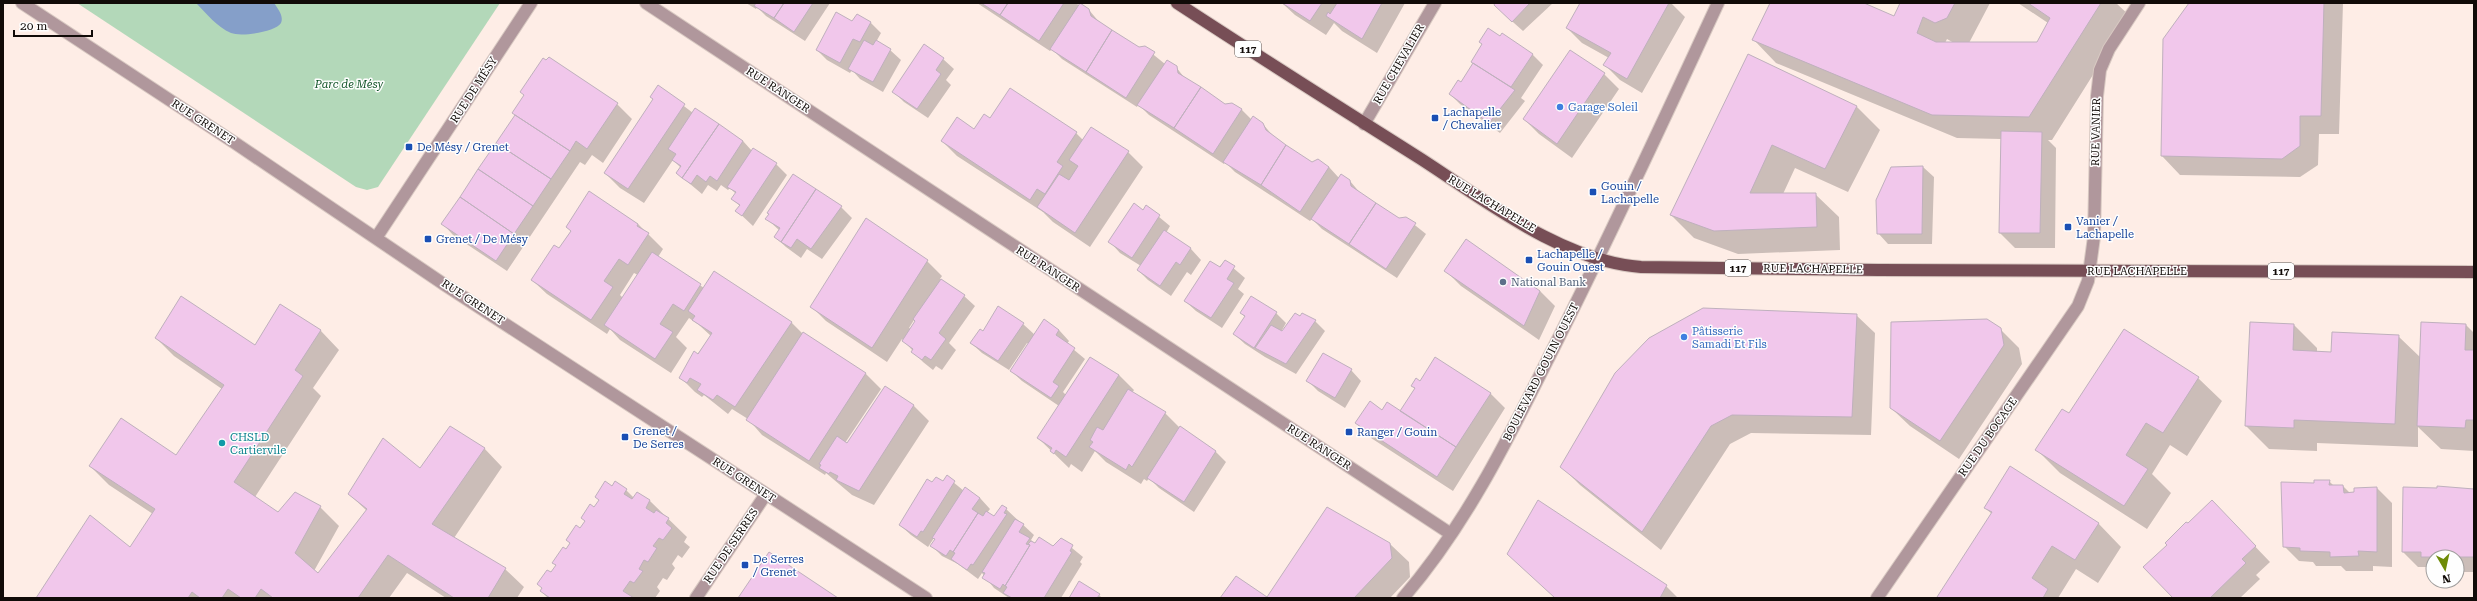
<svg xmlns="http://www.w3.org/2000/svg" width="2477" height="601" viewBox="0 0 2477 601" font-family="'Roboto Serif',serif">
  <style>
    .green { fill: #b3d8b9 }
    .water { fill: #859fc9 }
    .shadow { fill: #0003; fill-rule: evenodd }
    .building { fill: #f1c7eb; stroke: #bfb0bd }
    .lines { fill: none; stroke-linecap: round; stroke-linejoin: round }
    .minor-casing { stroke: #d8c9c2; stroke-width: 14 }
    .major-casing { stroke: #d8c9c2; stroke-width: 14 }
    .minor { stroke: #b0979c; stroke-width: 12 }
    .major { stroke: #774e56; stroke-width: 12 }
    .shop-dot { fill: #3f7fe0; stroke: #fefefe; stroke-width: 1.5 }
    .transit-dot { fill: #1a4fb4; stroke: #fefefe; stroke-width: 1.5 }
    .service-dot { fill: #5c6f8a; stroke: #fefefe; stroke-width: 1.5 }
    .culture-dot { fill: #0f9aa8; stroke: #fefefe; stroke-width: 1.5 }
    .labels { text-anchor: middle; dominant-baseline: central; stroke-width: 3; stroke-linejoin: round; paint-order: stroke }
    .shield { fill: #fefefe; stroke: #585452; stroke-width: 1 }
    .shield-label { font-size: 10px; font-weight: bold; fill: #110b08 }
    .street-label { font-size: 11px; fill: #110b08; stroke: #fefefe }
    .park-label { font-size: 11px; font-style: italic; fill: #105327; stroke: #fefefe }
    .shop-label { font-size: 11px; fill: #366cbe; stroke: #fefefe; text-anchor: start }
    .transit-label { font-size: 11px; fill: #164399; stroke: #fefefe; text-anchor: start }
    .service-label { font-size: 11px; fill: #4e5e75; stroke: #fefefe; text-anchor: start }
    .culture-label { font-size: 11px; fill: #0d838f; stroke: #fefefe; text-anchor: start }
  </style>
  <rect width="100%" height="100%" fill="#feede6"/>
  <!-- green -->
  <path class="green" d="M77 3H500L378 187 367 190 356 187Z"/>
  <!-- water -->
  <path class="water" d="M196 3H274C278 9 284 16 281 23 276 32 241 37 231 33 217 27 207 14 196 3Z"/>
  <!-- shadow -->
  <path class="shadow" d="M746 3H830L805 41 766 16 757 7 756 9Z
    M977 3H1075L1089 10 1100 23 1139 48 1144 47 1165 64 1176 67 1187 81 1225 105 1232 104 1242 110 1252 120 1262 123 1274 137 1311 163 1329 167 1339 178 1350 181 1361 194 1397 218H1406L1426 234 1397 278 1322 229 1312 219 1310 221 1235 172 1225 162 1224 164 1149 115 1138 104 1137 107 1062 59 1052 49 1050 51Z
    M1282 3H1405L1377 53 1342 31 1334 23 1326 35 1295 15Z
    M1497 3H1553L1523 31 1505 15Z
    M1581 3H1671L1685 17 1642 93 1620 80 1605 65 1609 58 1582 43 1567 28Z
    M1770 3H1863L1894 17 1901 3H1990L1969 43H2037L2048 23 2018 3H2116L2130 16 2052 140H2048L2056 148 2055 248H2015L2000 233 2001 139 1957 138 1776 63 1753 39ZM1947 39 1954 43H1945Z
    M2190 3H2343L2339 134H2319L2318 165 2300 177 2180 175 2162 156Z
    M857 15 871 23 881 33 876 42 890 50 901 60 883 92 860 79 852 70 850 73 827 60 817 50 853 23Z
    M1532 54 1543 65 1521 98 1525 101 1500 133 1460 104 1450 94 1461 83 1474 64Z
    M1749 55 1857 107 1880 130 1848 192 1795 168 1783 194H1815L1839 217 1840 250 1738 254 1694 238 1671 215Z
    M943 59 954 69 946 80 951 85 928 118 904 102 894 92Z
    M1604 74 1619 89 1572 158 1539 134 1524 119Z
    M659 87 693 113 695 110 743 141 752 151 776 164 787 175 753 226 737 211 740 206 732 199 736 194 730 188 728 190 721 185 717 191 708 185 702 194 677 173 681 168 673 160 644 203 620 188 605 173 654 100Z
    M617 104 632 119 603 163 592 155 585 165 580 162 507 271 453 235 443 224 516 115Z
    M990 120 1076 133 1083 140 1128 152 1143 167 1090 247 1053 222 1043 212 957 156 942 141 975 130Z
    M1923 167 1934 177 1932 244H1888L1878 233 1891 168Z
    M793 175 841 207 852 218 822 259 807 249 801 258 786 247 775 237 780 231 767 219Z
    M590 193 638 224 663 249 658 257 704 288 791 322 803 334 866 374 881 389 845 443 848 444 885 387 914 406 929 421 874 505 852 495 826 473 825 475 762 435 748 419 732 409 728 414 704 395 702 397 695 392 680 377 711 336 699 325 689 318 676 337 687 348 671 373 620 340 610 329 607 334 547 294 532 280 559 249 571 231ZM634 273 638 275 623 298 620 295Z
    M1147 207 1170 226 1166 233 1191 249 1201 260 1191 275 1187 272 1171 296 1148 280 1138 270 1141 266 1120 253 1110 242Z
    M927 261 942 276 940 279 964 296 975 306 949 343 956 350 942 370 936 366 933 370 923 362 902 339 887 362 826 321 811 306ZM914 320 916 321 911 329 909 328Z
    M1225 261 1245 278 1238 289 1244 294 1222 328 1196 311 1185 301Z
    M1446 271 1540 291 1555 306 1539 340 1461 286Z
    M280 306 321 331 339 350 313 388 321 396 255 497 278 514 320 507 339 526 314 571 319 575 367 511 349 494 484 448 502 467 454 538 505 569 524 587 517 598H446L407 573 389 598H37L130 548 153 514 109 485 90 466 177 456 222 389 174 356 156 338 255 346Z
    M1241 313H1276L1286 323 1281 332 1315 321 1325 331 1296 374 1265 357 1245 344 1234 334 1245 317Z
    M1856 315 1875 333 1871 435 1751 433 1730 444 1661 550 1580 485 1561 466Z
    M1044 321 1059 330 1069 341 1067 344 1085 359 1063 392 1066 395 1090 358 1119 375 1134 390 1132 393 1165 413 1180 428 1215 451 1226 462 1194 512 1159 488 1149 478 1147 481 1144 479 1141 484 1106 462 1095 451 1082 472 1071 464 1069 468 1038 438 1059 406 1022 381 1011 371 1029 344 1027 343 1009 370 982 353 971 343 983 332 1023 324 1035 335Z
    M2251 323 2294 325 2317 348V352L2332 353 2398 336 2421 358 2466 325 2474 333V451L2441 449 2418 427V447L2317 443V451L2269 449 2246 426Z
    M2000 329 2019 348 2022 364 1959 459 1910 426 1891 408Z
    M1351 370 1361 381 1345 408 1318 391 1308 381Z
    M2198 378 2222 401 2187 456 2170 445 2152 474 2171 493 2147 529 2060 473 2037 450 2070 415Z
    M1420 382 1490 393 1505 408 1453 491 1371 438 1356 423 1382 411 1400 412 1415 389 1412 386Z
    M947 477 964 491 980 498 990 509 987 513 994 518 1006 509 1034 535 1031 540 1034 543 1053 548 1061 539 1083 557 1080 562 1082 564 1061 598H1009L994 588 982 573 978 579 958 564 942 556 932 546 936 540 934 538 928 547 911 535 900 525 932 483H943Z
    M2329 481 2334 486H2343L2350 493 2377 488 2392 503V567L2373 566V571H2346L2341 566H2316L2313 562 2299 561 2284 546 2315 484Z
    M612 488 626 490 634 498 638 493 650 501 687 537 684 542 690 547 682 558 678 555 672 564 675 568 667 580 663 578 657 587 660 591 655 598H548L541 591 557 566 553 563 566 550 594 508Z
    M2404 488 2474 489V572H2457V557H2433V567H2418L2403 552Z
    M1985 508 2098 523 2121 547 2098 583 2076 569 2058 598H1940L1992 514Z
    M2226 516 2270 562 2256 575 2260 579 2240 598H2175L2169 546Z
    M1390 544 1409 562 1410 577 1390 598H1267Z
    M1508 553 1666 586 1678 598H1555Z
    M1099 595 1102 598H1070Z"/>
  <!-- building -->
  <path class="building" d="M756 3H784L774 18 754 6Z
    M784 3H813L794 32 774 18Z
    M981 3H1008L1000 15Z
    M1008 3H1064L1039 41 1000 15Z
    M1080 3 1089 9 1091 16 1112 30 1086 72 1050 49Z
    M1282 3H1322L1310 21Z
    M1337 3H1382L1362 39 1326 16 1328 12 1330 14Z
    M1495 3H1530L1512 22 1494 5Z
    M1580 3H1669L1627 79 1603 65 1611 53 1566 28Z
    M1770 3H1864L1894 16 1900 3H1955L1947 18 1935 23 1923 17 1917 33 1936 42H2037L2050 18 2028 3H2101L2029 117 1932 115 1752 40Z
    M2189 3H2324L2321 116H2300V146L2282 159 2161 156 2163 39Z
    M836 12 852 21 857 14 871 22 860 42 853 39 840 63 816 50Z
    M1488 28 1500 36 1502 33 1533 54 1511 87 1471 62 1482 44 1479 42Z
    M1112 30 1139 47 1145 46 1155 52 1126 98 1086 72Z
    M864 40 873 45 876 40 891 49 873 82 848 69Z
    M924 44 944 58 936 70 941 74 917 109 892 92Z
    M1570 50 1605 73 1557 144 1523 119Z
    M1748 54 1857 106 1825 169 1772 145 1750 193H1816L1817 227 1714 231 1670 215Z
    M549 57 618 103 587 149 576 141 570 151 512 113 524 95 520 92 543 58 546 60Z
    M1167 60 1177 66 1178 73 1201 87 1174 128 1137 105Z
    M1473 63 1515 90 1489 123 1449 94 1458 80 1461 82Z
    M658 85 685 104 628 189 604 173 653 99 650 97Z
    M1201 87 1225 104 1232 103 1242 109 1213 154 1174 128Z
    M1010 88 1077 132 1057 162 1063 166 1045 194 1037 189 1030 200 941 141 957 117 974 129 984 114 990 118Z
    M695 108 719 124 682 178 676 173 681 166 672 160 676 154 668 149Z
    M515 115 570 151 551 179 496 143Z
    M1253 116 1263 123 1266 130 1286 145 1261 185 1223 162Z
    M719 124 743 141 717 181 710 176 706 182 697 175 691 184 682 178Z
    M1091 127 1129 151 1075 233 1037 207 1059 174 1069 180 1078 166 1069 160Z
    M2001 131 2042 132 2040 233H1999Z
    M496 143 551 179 533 206 478 169Z
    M1286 145 1312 162 1318 159 1329 167 1300 212 1261 185Z
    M753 148 777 163 742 216 735 211 740 205 731 199 736 192 727 187Z
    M1923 166 1922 234H1877L1876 200 1891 167Z
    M478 169 533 206 514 234 460 197Z
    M793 174 816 189 781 242 774 237 780 228 765 219 769 214 767 213Z
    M1341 174 1350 180 1351 186 1376 203 1349 244 1311 219Z
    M816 189 842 206 811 249 797 239 791 248 781 242Z
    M589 191 638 224 637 226 649 233 628 265 619 259 604 281 613 287 591 320 531 280 554 245 559 248 571 231 566 227Z
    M460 197 514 234 496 261 441 224Z
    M1134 203 1143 210 1146 205 1160 215 1132 258 1108 242Z
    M1376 203 1399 218 1406 217 1416 223 1386 269 1349 244Z
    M866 218 928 260 872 348 810 307Z
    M1164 230 1191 248 1180 265 1176 262 1160 286 1137 270Z
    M1466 239 1540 291 1524 326 1444 271Z
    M652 252 701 284 684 311 673 304 660 324 673 332 655 359 604 325Z
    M1225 260 1235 266 1227 279 1234 283 1211 318 1184 301 1210 261 1220 267Z
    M714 271 792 322 735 407 717 395 713 400 697 390 701 384 690 378 687 383 679 378 694 351 698 354 712 333 692 320 695 316 688 311Z
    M941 279 965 295 939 333 946 339 931 360 925 356 922 360 911 352 913 349 902 341 915 321 913 319Z
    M181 296 255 345 280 304 321 330 295 370 303 376 234 482 278 512 295 492 321 506 295 553 318 573 367 509 348 494 383 438 420 468 450 426 485 448 432 524 506 568 488 598H454L388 555 358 598H273L261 589 255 598H241L228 589 222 598H200L192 592 188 598H36L90 515 130 547 155 509 89 466 121 418 176 455 224 385 155 338Z
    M1251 296 1277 312 1254 348 1233 334 1245 316 1240 313Z
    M998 306 1024 323 998 361 970 343 980 329 983 331Z
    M1703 308 1857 314 1852 417 1732 415 1711 426 1642 532 1560 467 1615 373 1649 338Z
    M1295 313 1300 316 1302 313 1316 320 1286 364 1255 348 1271 325 1282 331Z
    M1044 319 1059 330 1056 335 1075 348 1053 382 1059 386 1051 398 1010 371Z
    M1987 319 2001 328 2004 345 1940 441 1890 408 1891 322Z
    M2250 322 2294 324 2293 350 2331 352 2332 332 2399 335 2395 424 2294 420V428L2245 426Z
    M2421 322 2466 324 2465 350H2474V420H2466L2465 428 2417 426Z
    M2124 329 2199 377 2163 433 2146 423 2126 455 2148 469 2124 506 2035 450 2062 409 2069 413Z
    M803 332 866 373 809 461 746 420Z
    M1323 353 1352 369 1335 398 1306 381Z
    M1090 357 1119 375 1066 457 1056 450 1054 454 1050 451 1052 448 1037 438Z
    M1435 357 1491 393 1456 447 1400 411 1415 388 1411 386 1416 378 1420 381Z
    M885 386 914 405 859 491 836 480 838 476 830 472 829 474 819 468 821 465 819 464 837 436 847 443Z
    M1128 389 1166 412 1132 467 1129 464 1126 470 1089 447 1093 442 1090 440 1097 427 1103 430Z
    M1370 401 1382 410 1387 402 1456 447 1437 477 1355 423Z
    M1180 426 1216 451 1184 502 1147 478Z
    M2010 466 2099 523 2075 560 2052 546 2032 578 2048 589 2043 598H1939L1937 597 1992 512 1984 508Z
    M947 475 955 481 923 532 921 531 917 537 899 525 927 479 932 482 936 477 943 481Z
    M2314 480H2330L2329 485H2343L2344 493 2354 492V488L2377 487V552L2358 551 2359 556 2330 557V552L2300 551V548L2283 547 2281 482 2314 483Z
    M605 481 612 486 615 481 627 489 624 494 632 499 637 492 650 500 646 508 654 513 656 510 669 518 666 523 672 528 663 540 659 538 653 546 657 548 648 562 644 560 639 569 643 571 634 583 630 581 623 591 634 598H550L540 591 542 588 537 584 547 570 551 572 556 565 552 563 563 547 566 549 570 543 566 540 576 525 580 528 585 521 581 518 590 504 594 507 599 500 595 497Z
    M2437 486 2474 489V557H2421V552H2402L2403 487 2437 488Z
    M965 487 980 498 972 509 978 513 953 552 950 550 946 556 930 546 935 539 932 538Z
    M1538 500 1667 585 1660 598H1555L1507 554Z
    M2212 500 2256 546 2242 559 2246 563 2210 598H2173L2143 567 2167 545 2165 543 2186 522 2188 523Z
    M1002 505 1007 508 1004 513 1007 514 973 565 971 564 967 570 951 559 955 553 953 552 978 513 983 516 986 511 994 516Z
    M1327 507 1390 543 1392 558 1354 598H1220L1236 576 1267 597Z
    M1015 519 1024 524 1019 532 1030 538 1026 544 1030 545 1005 586 1003 584 1000 589 982 578 985 573 982 572Z
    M1039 537 1053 546 1061 538 1073 545 1070 551 1072 552 1044 598H1012L1003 593 1007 587 1005 586 1030 545 1028 544 1031 541 1035 543Z
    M769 552 838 598H738Z
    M1079 581 1100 594 1097 598H1069Z"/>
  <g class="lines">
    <defs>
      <path id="minor" d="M22 3 235 143 445 285 926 598
        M646 3 1451 534
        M1364 124 1435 3
        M376 238 531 3
        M696 598 766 494
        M1403 598C1467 524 1510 435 1553 349 1611 235 1664 119 1718 3
        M1877 598 2078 306 2088 281 2094 237 2097 96 2100 70 2109 49 2139 3"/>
      <path id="major" d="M1177 3C1258 56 1340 108 1421 159 1486 201 1562 261 1641 267L1878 270 2474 272"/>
    </defs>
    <!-- minor casing -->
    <use href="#minor" class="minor-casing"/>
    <!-- major casing -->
    <use href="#major" class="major-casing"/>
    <!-- minor -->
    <use href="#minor" class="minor"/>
    <!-- major -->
    <use href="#major" class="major"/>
  </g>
  <!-- markers -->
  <g class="shop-dot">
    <circle cx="1560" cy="107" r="4"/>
    <circle cx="1684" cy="337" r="4"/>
  </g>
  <g class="transit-dot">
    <rect x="1431" y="114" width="8" height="8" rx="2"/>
    <rect x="405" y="143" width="8" height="8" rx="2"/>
    <rect x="1589" y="188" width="8" height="8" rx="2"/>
    <rect x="2064" y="223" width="8" height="8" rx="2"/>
    <rect x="424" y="235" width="8" height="8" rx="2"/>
    <rect x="1525" y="256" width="8" height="8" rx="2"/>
    <rect x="1345" y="428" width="8" height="8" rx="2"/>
    <rect x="621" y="433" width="8" height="8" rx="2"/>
    <rect x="741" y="561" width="8" height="8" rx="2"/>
  </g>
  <circle class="service-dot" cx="1503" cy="282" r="4"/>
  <circle class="culture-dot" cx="222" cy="443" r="4"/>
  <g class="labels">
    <!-- shield labels -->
    <g class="shield">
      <rect x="1235" y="41" width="26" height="16" rx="3"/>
      <rect x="1725" y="260" width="26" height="16" rx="3"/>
      <rect x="2268" y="263" width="26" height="16" rx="3"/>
    </g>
    <g class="shield-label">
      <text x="1248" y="49">117</text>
      <text x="1738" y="268">117</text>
      <text x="2281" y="271">117</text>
    </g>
    <!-- street labels -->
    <g class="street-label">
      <text transform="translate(1399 64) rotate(-60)">RUE CHEVALIER</text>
      <text transform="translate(474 90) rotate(-57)">RUE DE MÉSY</text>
      <text transform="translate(778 90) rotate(33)">RUE RANGER</text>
      <text transform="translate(203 122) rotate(33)">RUE GRENET</text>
      <text transform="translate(2096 132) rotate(-89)">RUE VANIER</text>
      <text transform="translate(1492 204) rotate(31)">RUE LACHAPELLE</text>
      <text transform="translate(1048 269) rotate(33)">RUE RANGER</text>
      <text transform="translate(1813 269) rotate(1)">RUE LACHAPELLE</text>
      <text x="2137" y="271">RUE LACHAPELLE</text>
      <text transform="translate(473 302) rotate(33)">RUE GRENET</text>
      <text transform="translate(1541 372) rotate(-63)">BOULEVARD GOUIN OUEST</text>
      <text transform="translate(1988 437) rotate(-55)">RUE DU BOCAGE</text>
      <text transform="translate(1319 447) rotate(33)">RUE RANGER</text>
      <text transform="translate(744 480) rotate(33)">RUE GRENET</text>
      <text transform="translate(731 546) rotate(-56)">RUE DE SERRES</text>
    </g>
    <!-- park labels -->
    <g class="park-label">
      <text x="349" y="84">Parc de Mésy</text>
    </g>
    <!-- shop labels -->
    <g class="shop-label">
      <text x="1568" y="107">Garage Soleil</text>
      <text x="1692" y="331">Pâtisserie<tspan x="1692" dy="13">Samadi Et Fils</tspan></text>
    </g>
    <!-- transit labels -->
    <g class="transit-label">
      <text x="1443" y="112">Lachapelle<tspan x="1443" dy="13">/ Chevalier</tspan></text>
      <text x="417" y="147">De Mésy / Grenet</text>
      <text x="1601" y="186">Gouin /<tspan x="1601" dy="13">Lachapelle</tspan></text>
      <text x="2076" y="221">Vanier /<tspan x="2076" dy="13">Lachapelle</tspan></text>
      <text x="436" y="239">Grenet / De Mésy</text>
      <text x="1537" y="254">Lachapelle /<tspan x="1537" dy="13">Gouin Ouest</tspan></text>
      <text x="633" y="431">Grenet /<tspan x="633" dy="13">De Serres</tspan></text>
      <text x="1357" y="432">Ranger / Gouin</text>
      <text x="753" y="559">De Serres<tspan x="753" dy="13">/ Grenet</tspan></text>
    </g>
    <!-- service labels -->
    <g class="service-label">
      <text x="1511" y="282">National Bank</text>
    </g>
    <!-- culture labels -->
    <g class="culture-label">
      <text x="230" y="437">CHSLD<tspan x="230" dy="13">Cartiervile</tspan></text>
    </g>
  </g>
  <!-- border -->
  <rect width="2477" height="601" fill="none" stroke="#110b08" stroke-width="8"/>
  <!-- north arrow -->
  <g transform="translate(2445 569) rotate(171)"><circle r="19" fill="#fefefe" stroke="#9f9d9c"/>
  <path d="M0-3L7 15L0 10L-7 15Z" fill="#6e8b07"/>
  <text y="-6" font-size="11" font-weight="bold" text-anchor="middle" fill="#110b08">N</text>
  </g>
  <!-- scale -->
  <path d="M14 30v6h78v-6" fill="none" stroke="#110b08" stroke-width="2"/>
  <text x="20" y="30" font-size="12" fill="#110b08" stroke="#fefefe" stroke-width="3" paint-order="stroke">20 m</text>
</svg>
